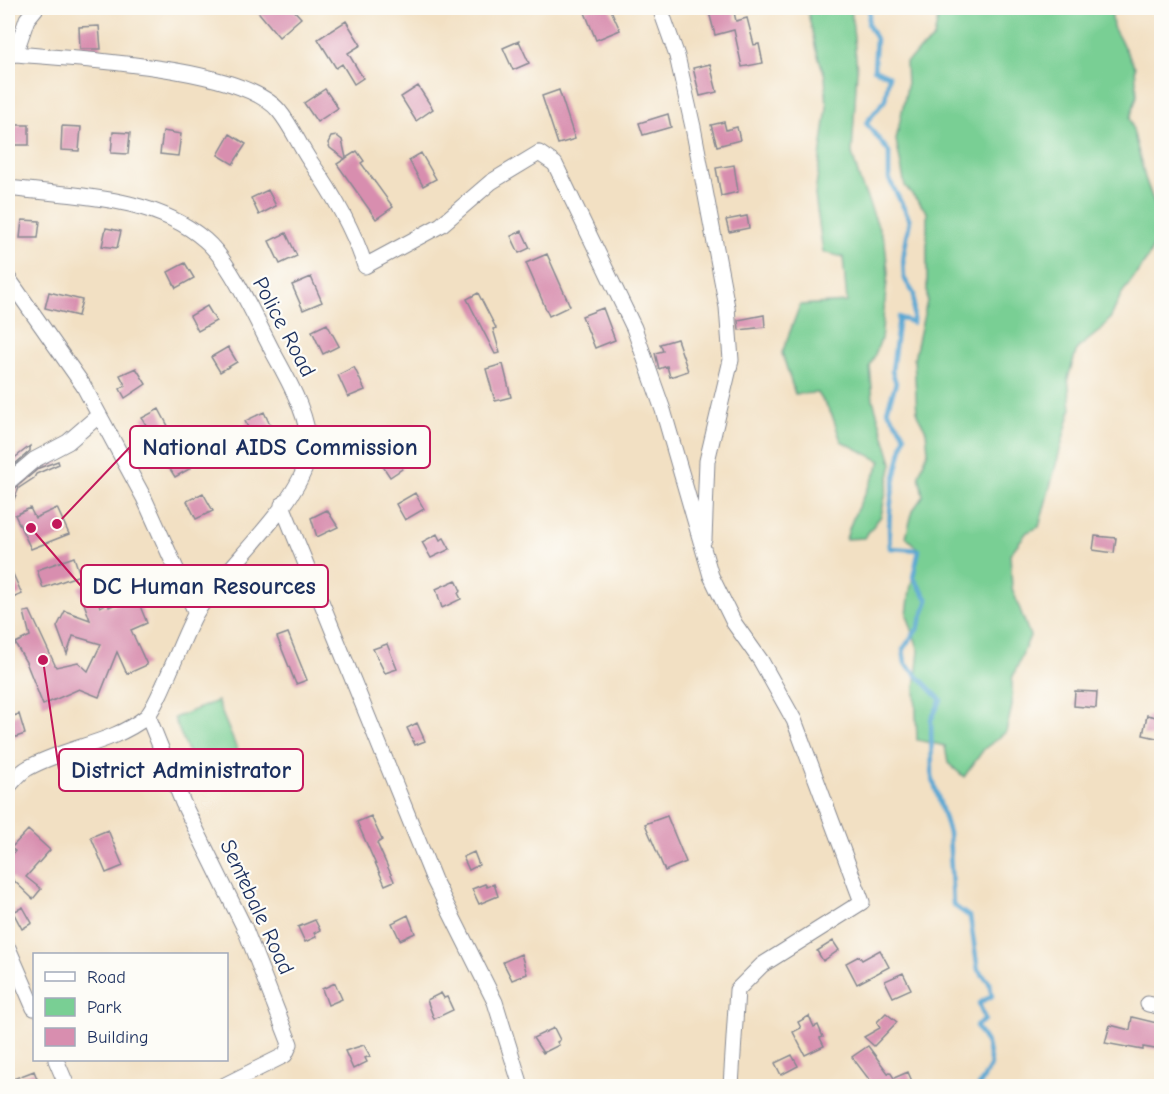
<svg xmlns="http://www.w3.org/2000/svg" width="1169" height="1094" viewBox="0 0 1169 1094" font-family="'Comic Neue',sans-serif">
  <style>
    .green { fill: #79cf94; stroke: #4a7f79; stroke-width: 1.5 }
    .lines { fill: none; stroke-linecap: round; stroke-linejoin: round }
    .stream { stroke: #5aa7d3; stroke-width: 4.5 }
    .building { fill: #d88eaf }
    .minor-casing { stroke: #868890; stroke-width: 17 }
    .minor { stroke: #fff; stroke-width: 15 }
    .labels { text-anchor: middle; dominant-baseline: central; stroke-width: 4.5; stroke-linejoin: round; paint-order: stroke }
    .street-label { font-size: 22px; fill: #1b2f5e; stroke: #fdfcf7 }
    .leader { fill: none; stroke: #c2185b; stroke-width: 2 }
    .callout-dot { fill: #c2185b; stroke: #fdfcf7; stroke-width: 2 }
    .callout { fill: #fdfcf7; stroke: #c2185b; stroke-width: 2 }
    .callout-label { font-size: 24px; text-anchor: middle; font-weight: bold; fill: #1b2f5e }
  </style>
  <rect width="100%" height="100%" fill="#fdfcf7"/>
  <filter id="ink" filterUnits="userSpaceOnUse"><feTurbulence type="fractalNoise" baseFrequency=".0167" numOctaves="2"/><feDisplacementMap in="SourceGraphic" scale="12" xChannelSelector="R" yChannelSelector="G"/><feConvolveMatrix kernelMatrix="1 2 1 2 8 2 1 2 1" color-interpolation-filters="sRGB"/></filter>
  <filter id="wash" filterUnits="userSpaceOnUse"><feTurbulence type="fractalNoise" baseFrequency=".008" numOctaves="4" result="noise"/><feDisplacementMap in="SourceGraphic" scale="24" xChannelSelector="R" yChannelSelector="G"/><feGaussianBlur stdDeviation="1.35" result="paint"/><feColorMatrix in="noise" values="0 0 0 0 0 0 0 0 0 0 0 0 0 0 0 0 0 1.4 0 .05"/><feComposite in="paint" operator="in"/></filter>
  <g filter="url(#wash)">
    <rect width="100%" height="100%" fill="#f2e0c3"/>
    <!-- green -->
    <path class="green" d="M807 8H851L857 69 852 153 860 181 885 243 888 272 881 339 870 367 873 400 892 463 881 516 864 538 846 539C854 508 869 490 881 461L841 441 832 415 818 393 795 394 782 353 800 305 847 302 843 257 823 252 815 195 827 107 825 76 816 50Z
      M940 8H1111L1113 27 1135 67 1137 96 1130 118 1145 178 1161 222V232L1147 259 1121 295 1111 317 1102 329 1077 349 1068 378 1071 410 1039 527 1027 532 1010 554 1012 588 1030 636 1012 679V706L1006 732 984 749 964 777 948 763 945 746 917 740 915 688 919 651 907 615 910 590 919 550 906 537 913 510 923 496 919 475 928 451 926 431 917 414 914 359 927 301V212L905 186 896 140 907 87 906 62 934 38Z
      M217 701 239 754 196 771 174 718Z"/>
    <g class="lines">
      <!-- stream -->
      <path class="stream" d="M870 8 868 24 876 39 874 69 889 76 885 100 866 123 889 152V179L910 220 903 258 904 278 914 294 913 323 899 317 892 371 896 383 887 410 905 435C896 473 886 508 890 548L919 550 913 577 928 600 918 628 903 649 905 663 941 700 931 720 932 777 949 833 953 905 970 917 978 970 989 982 992 996 979 1003 985 1020 976 1026 987 1044 991 1065 979 1086"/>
    </g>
    <g id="blocks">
      <!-- building -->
      <path class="building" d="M255 8H292L301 18 279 37Z
        M591 8H610L620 30 596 40 584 10Z
        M708 8H733L736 21 747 18 754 45 759 44 763 63 742 67 734 30 715 35Z
        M346 21 361 45 348 53 363 78 354 84 342 64 336 68 318 39Z
        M99 26 101 49H80L79 27Z
        M519 41 529 63 513 70 503 48Z
        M710 64 717 92 700 96 693 68Z
        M418 86 433 109 416 121 401 97Z
        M325 89 338 108 317 122 304 103Z
        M559 90 575 139 558 144 542 96Z
        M668 114 671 127 643 135 639 123Z
        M724 122 726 130 737 127 740 140 717 146 711 125Z
        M9 125H29V145H9Z
        M62 126 81 127 79 151 61 150Z
        M163 131 181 134 178 156 160 154Z
        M113 132 130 133 128 154 111 153Z
        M230 134 246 144 233 164 218 155Z
        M337 136 342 140 346 158 357 151 364 161 361 163 393 207 376 219 337 164 345 159 330 148 328 143 331 137Z
        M421 153 436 179 423 186 409 160Z
        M734 165 738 192 721 196 716 168Z
        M268 190 276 206 259 215 251 198Z
        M747 216 749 228 729 232 726 220Z
        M22 220 40 221 38 238H20Z
        M106 228 121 231 117 248 102 246Z
        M522 231 530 248 519 253 511 236Z
        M286 233 297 256 280 264 269 241Z
        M547 254 570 306 549 316 526 263Z
        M185 263 194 278 176 288 168 272Z
        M311 277 322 302 303 310 292 285Z
        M49 292 82 300 78 316 45 308Z
        M478 293 496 328 493 329 500 353 495 354 467 299Z
        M207 306 216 321 198 331 190 316Z
        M603 308 615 340 595 348 582 316Z
        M764 315 765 327 739 330 738 320Z
        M327 324 339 346 323 354 312 331Z
        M677 339 688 371 670 377 667 366 659 369 655 353 663 351 660 344Z
        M228 347 237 362 220 372 211 357Z
        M503 364 511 397 495 401 486 369Z
        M354 367 365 390 348 397 338 375Z
        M136 368 146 384 125 398 120 389 125 385 120 375Z
        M159 409 168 426 152 435 142 418Z
        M264 412 271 427 252 436 245 421Z
        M30 446V451L8 470V463Z
        M396 451 404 464 402 469 390 477 380 462Z
        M182 452 191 468 175 477 165 461Z
        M58 461 59 464 36 474 34 478 19 488 8 513V491L14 489 39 468Z
        M203 493 213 511 196 519 187 501Z
        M415 493 424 509 405 520 396 504Z
        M30 508 35 518 57 508 69 534 31 549 15 515Z
        M327 510 338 527 317 537 311 518Z
        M437 534 440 540 444 538 450 549 431 558 422 542Z
        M1095 536 1116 538 1114 553 1093 550Z
        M74 557 80 575 43 588 37 570Z
        M8 563 22 594 8 600Z
        M456 580 461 591 458 593 461 599 442 608 436 589Z
        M91 582 100 607 108 603 109 607 136 596 147 623 131 630 147 665 127 674 117 652 99 697 79 689 43 705 26 662 15 643 30 636 24 612 30 611 56 667 78 662 88 671 101 644 73 636 67 654 57 627 65 611 90 620 78 587Z
        M288 633 307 680 296 684 277 637Z
        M387 644 397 669 385 673 373 649Z
        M1075 691 1097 692 1096 708 1074 706Z
        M19 714 25 734 13 738 8 718Z
        M1147 715 1161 718V739L1143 735Z
        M417 723 425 741 415 745 407 728Z
        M371 816 382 840 377 843 394 881 385 885 357 822Z
        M667 816 686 862 665 871 645 824Z
        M28 830 50 850 26 877 41 889 33 899 8 875V859L15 851 11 848Z
        M108 830 123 866 106 873 91 837Z
        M474 852 479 865 469 870 463 857Z
        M485 884 487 887 494 884 498 896 479 904 472 889Z
        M23 907 32 923 22 929 13 912Z
        M408 915 415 933 400 940 392 923Z
        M315 920 320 930 314 933 316 937 305 942 298 927Z
        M833 941 839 950 823 961 817 951Z
        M880 950 889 967 857 984 846 963 859 956 862 960Z
        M521 954 527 974 512 980 503 962Z
        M903 973 911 989 893 997 885 981Z
        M335 983 342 999 328 1005 322 989Z
        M441 993 444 998 447 997 453 1010 434 1019 427 1000Z
        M886 1013 897 1022 874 1046 864 1037 880 1028 877 1022Z
        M809 1016 814 1027 818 1025 823 1037 820 1038 824 1046 805 1055 793 1032 801 1028 798 1022Z
        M1132 1017 1161 1024V1050L1143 1047V1050L1105 1043 1110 1025 1130 1030Z
        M554 1028 560 1040 557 1042 559 1045 543 1053 533 1038Z
        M364 1045 370 1056 365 1058 367 1062 353 1069 345 1051Z
        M868 1046 888 1073 890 1072 894 1078 908 1072 914 1086H874L852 1057Z
        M792 1055 798 1066 781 1075 775 1063Z
        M34 1071 40 1086H8V1081Z"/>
    </g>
  </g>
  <g filter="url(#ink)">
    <use href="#blocks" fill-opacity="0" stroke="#868890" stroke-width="1.5"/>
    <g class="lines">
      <defs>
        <path id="minor" d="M660 8 677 56 693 127 727 307 731 360 707 461 704 540
          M15 54 27 19 36 8
          M8 56 15 54C73 59 242 66 279 111 291 125 299 145 310 161 333 194 353 228 365 266L441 225 491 182 539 153 555 164 634 328 663 410 711 576 734 623 761 661 794 720 862 902 762 965 737 990 731 1086
          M8 188C73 196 153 195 205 240 231 262 257 322 274 354 289 381 314 425 308 457 299 505 222 570 196 613 184 633 158 707 146 717 112 744 65 747 28 768 20 772 14 781 8 787
          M8 278 83 385 144 498 196 613
          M8 482 34 460 68 442 98 416
          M282 505 434 880 495 1002 521 1086
          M148 716 183 803 245 929 290 1044 285 1055 223 1086
          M8 948 34 1008
          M1148 1004 1162 1007
          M56 1060 67 1086"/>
      </defs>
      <!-- minor casing -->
      <use href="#minor" class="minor-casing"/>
      <!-- minor -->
      <use href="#minor" class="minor"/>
    </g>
  </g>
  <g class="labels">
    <!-- street labels -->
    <g class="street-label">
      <text transform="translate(284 327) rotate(62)">Police Road</text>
      <text transform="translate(257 907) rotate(65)">Sentebale Road</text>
    </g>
  </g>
  <!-- callouts -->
  <path class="leader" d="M57 524L130 447M31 528L81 586M43 660L59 770"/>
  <g class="callout-dot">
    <circle cx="57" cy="524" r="6"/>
    <circle cx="31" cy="528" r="6"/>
    <circle cx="43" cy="660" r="6"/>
  </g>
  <g class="callout">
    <rect x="130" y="426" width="300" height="42" rx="6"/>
    <rect x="81" y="565" width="247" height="42" rx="6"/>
    <rect x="59" y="749" width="244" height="42" rx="6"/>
  </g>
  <g class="callout-label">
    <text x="280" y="455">National AIDS Commission</text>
    <text x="204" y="594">DC Human Resources</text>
    <text x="181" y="778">District Administrator</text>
  </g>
  <!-- margin -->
  <rect width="1169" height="1094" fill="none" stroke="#fdfcf7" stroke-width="30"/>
  <!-- legend -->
  <rect x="33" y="953" width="195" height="108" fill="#fdfcf7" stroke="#a3aaba" stroke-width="1.5"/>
  <rect x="45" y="972" width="30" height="9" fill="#ffffff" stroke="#a3aaba" stroke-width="1.5"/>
  <text x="87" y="983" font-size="18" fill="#1b2f5e">Road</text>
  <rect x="45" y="998" width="30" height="18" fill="#79cf94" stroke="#a3aaba" stroke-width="1.5"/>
  <text x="87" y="1013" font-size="18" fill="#1b2f5e">Park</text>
  <rect x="45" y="1028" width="30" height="18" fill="#d88eaf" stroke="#a3aaba" stroke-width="1.5"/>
  <text x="87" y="1043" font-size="18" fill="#1b2f5e">Building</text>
</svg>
